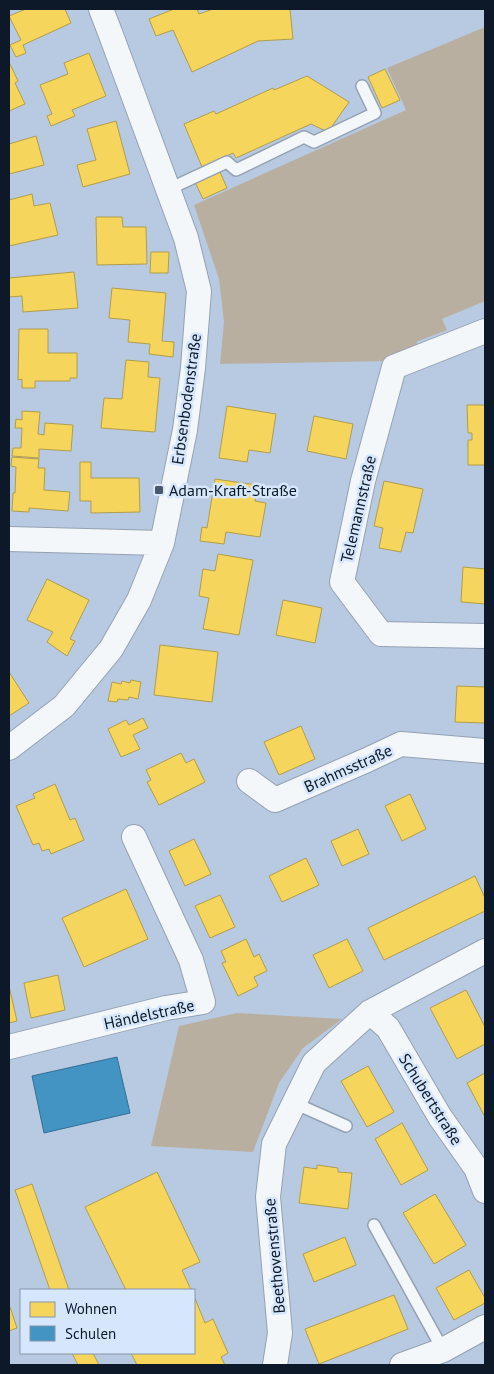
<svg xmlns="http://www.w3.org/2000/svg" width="494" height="1374" viewBox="0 0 494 1374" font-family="'PT Sans',sans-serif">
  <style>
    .green { fill: #b9afa0 }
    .homes { fill: #f6d55c; stroke: #b09d4c }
    .schools { fill: #4393c3; stroke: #336e94 }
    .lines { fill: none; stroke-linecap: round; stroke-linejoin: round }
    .lane-casing { stroke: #94a1b3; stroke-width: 14 }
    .street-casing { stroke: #94a1b3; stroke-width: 26 }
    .lane { stroke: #f4f7fa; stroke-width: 11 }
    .street { stroke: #f4f7fa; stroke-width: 24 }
    .poi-dot { fill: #495769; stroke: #d6e7fd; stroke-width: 2 }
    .labels { text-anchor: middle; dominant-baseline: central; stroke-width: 5; stroke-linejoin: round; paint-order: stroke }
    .street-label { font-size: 16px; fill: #0d1928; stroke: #d6e7fd }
    .poi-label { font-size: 16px; fill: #0d1928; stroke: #d6e7fd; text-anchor: start }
  </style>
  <rect width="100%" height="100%" fill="#b8cae1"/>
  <!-- green -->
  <path class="green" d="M485 27V301L442 319 447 330 416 342 420 349 392 361 220 364 224 322 219 279 194 205 406 110 387 68Z
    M237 1013 342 1019 303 1048 279 1083 253 1152 151 1146 179 1026Z"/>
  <!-- homes -->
  <path class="homes" d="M26 9H65L71 23 23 45 26 53 16 57 10 45 21 40 9 16Z
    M174 9H197L199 14 213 9H290L293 39 258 41 192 72 173 30 156 36 149 19Z
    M89 53 106 96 72 110 75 116 51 126 47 116 52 114 40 85 68 74 64 63Z
    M9 62 18 81 15 83 25 104 9 111Z
    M385 69 400 100 382 108 368 77Z
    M307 76 349 102 328 132 311 124 236 158 233 153 202 167 184 124 214 111 216 114 273 88 274 90Z
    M116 121 130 174 83 187 77 165 96 160 87 129Z
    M36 136 44 165 9 174V142V144Z
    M219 170 227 188 203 199 195 182Z
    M32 194 34 206 50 203 58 235 9 246V200Z
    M96 217H122L123 227H146L147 264 97 265Z
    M151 252H169L168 273H150Z
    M74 272 78 308 23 312 22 296 9 297V278Z
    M112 288 166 293 162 341 174 342 173 357 149 354 150 344 128 342 130 320 109 318Z
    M19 329H48V353H77V378H70V381H35V388H22V379L18 380Z
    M126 360 149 362 148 377 160 378 155 432 101 428 104 398 122 399Z
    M467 405H485V465H468V440H472V433H468Z
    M227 406 276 414 270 453 249 450 247 462 219 458Z
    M22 411 40 412 38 434 44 435 45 423 73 425 71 451 39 449V458L12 456 13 448H21L22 428H15L16 419 22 420Z
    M314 416 353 424 346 459 307 451Z
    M12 457 39 459 38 468H45L44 490 70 492 68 511 29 508V512L12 511 13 493H15L16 467 11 466Z
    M80 462H91V478H139L140 512 91 513V501H80Z
    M215 479 257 485 255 501 266 503 260 537 226 532 224 544 200 541 202 527 207 528Z
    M384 481 423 489 413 533 406 532 401 552 379 548 383 528 374 526Z
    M218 554 253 560 239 635 203 629 209 598 199 596 203 569 215 571Z
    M463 567 485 569V604L461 602Z
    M47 579 89 600 70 639 75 641 67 656 47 642 53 632 27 620Z
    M283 600 322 608 315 643 276 635Z
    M160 645 218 652 212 702 154 695Z
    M9 672 29 703 9 716Z
    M131 680 141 682 138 699 129 697 128 700 118 699 117 702 108 701 112 682 121 684 122 681 130 683Z
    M457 686 485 687V723L455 722Z
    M143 718 148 728 133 735 140 749 121 757 108 729 126 720 129 725Z
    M301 726 315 759 279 775 264 742Z
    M181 753 186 763 194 759 205 782 159 805 147 782 151 780 146 770Z
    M55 784 70 820 75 818 84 840 51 854 49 849 42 851 39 843 33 845 16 806 35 798 33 794Z
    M410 794 426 829 402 841 385 806Z
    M358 829 369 854 342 866 331 841Z
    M194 839 211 874 185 886 169 851Z
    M306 858 319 885 282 902 269 876Z
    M475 876 485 898V911L384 960 368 928Z
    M126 889 148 939 84 967 62 918Z
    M220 895 235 927 210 938 195 906Z
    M246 939 254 957 259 954 267 971 254 977 258 986 238 996 222 963 226 962 221 951Z
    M347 939 363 971 329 988 313 955Z
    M58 975 65 1010 31 1018 24 983Z
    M9 986 17 1021 9 1023Z
    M466 990 485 1027V1044L457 1059 430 1008Z
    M368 1066 394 1112 367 1127 341 1081Z
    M485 1073V1117L467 1083Z
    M402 1123 428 1170 401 1185 375 1139Z
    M317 1165 338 1168V1172L352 1173 348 1209 299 1203 304 1167 317 1169Z
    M157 1172 200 1262 182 1270 191 1290H126L85 1207Z
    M32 1184 69 1290H50L15 1190Z
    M435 1194 466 1245 434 1264 403 1213Z
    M345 1237 356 1265 314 1282 303 1254Z
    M469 1270 485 1298V1303L454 1320 436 1288Z
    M394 1295 408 1329 319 1364 305 1329Z
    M194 1296 205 1323 213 1319 228 1353 221 1357 225 1365H137L131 1353H194Z
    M9 1304 17 1328 9 1331Z
    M72 1353H93L99 1365H78Z"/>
  <!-- schools -->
  <path class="schools" d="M117 1057 130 1113 44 1133 32 1076Z"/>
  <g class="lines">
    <defs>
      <path id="lane" d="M169 189 227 162 236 170 304 137 314 142 375 113 362 86
        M294 1103 346 1126
        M374 1225 443 1350"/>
      <path id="street" d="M485 331 394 367 363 481 342 582 381 634 485 636
        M9 539 162 543
        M9 748 64 706 111 649 139 600 162 543 185 430 193 368 199 291 186 238 111 35 101 9
        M249 781 275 800 367 760 401 744 485 751
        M370 1012 388 1028 440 1117 476 1168 485 1191
        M9 1047 166 1008 203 1002 191 960 134 837
        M275 1365 280 1333 268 1197 274 1144 310 1071 314 1063 370 1012 485 951
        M402 1365 443 1350 485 1327"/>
    </defs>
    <!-- lane casing -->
    <use href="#lane" class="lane-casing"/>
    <!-- street casing -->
    <use href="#street" class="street-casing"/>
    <!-- lane -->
    <use href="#lane" class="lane"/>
    <!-- street -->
    <use href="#street" class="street"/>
  </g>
  <!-- markers -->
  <rect class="poi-dot" x="154" y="485" width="10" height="10" rx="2.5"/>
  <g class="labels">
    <!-- street labels -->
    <g class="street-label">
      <text transform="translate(186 399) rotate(-82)">Erbsenbodenstraße</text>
      <text transform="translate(358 509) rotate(-77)">Telemannstraße</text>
      <text transform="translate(348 768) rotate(-24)">Brahmsstraße</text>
      <text transform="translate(149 1014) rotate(-12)">Händelstraße</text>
      <text transform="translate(431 1099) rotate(58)">Schubertstraße</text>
      <text transform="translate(274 1256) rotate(-95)">Beethovenstraße</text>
    </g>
    <!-- poi labels -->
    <g class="poi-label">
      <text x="169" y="490">Adam-Kraft-Straße</text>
    </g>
  </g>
  <!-- border -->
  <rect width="494" height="1374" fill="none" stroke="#0d1928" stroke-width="20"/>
  <!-- legend -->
  <rect x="20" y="1289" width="175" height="65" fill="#d6e7fd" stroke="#8695a8"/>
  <rect x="30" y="1302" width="25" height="15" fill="#f6d55c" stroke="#8695a8"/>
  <text x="65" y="1314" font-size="15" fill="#0d1928">Wohnen</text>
  <rect x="30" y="1326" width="25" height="15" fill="#4393c3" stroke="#8695a8"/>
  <text x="65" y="1339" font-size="15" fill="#0d1928">Schulen</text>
</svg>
